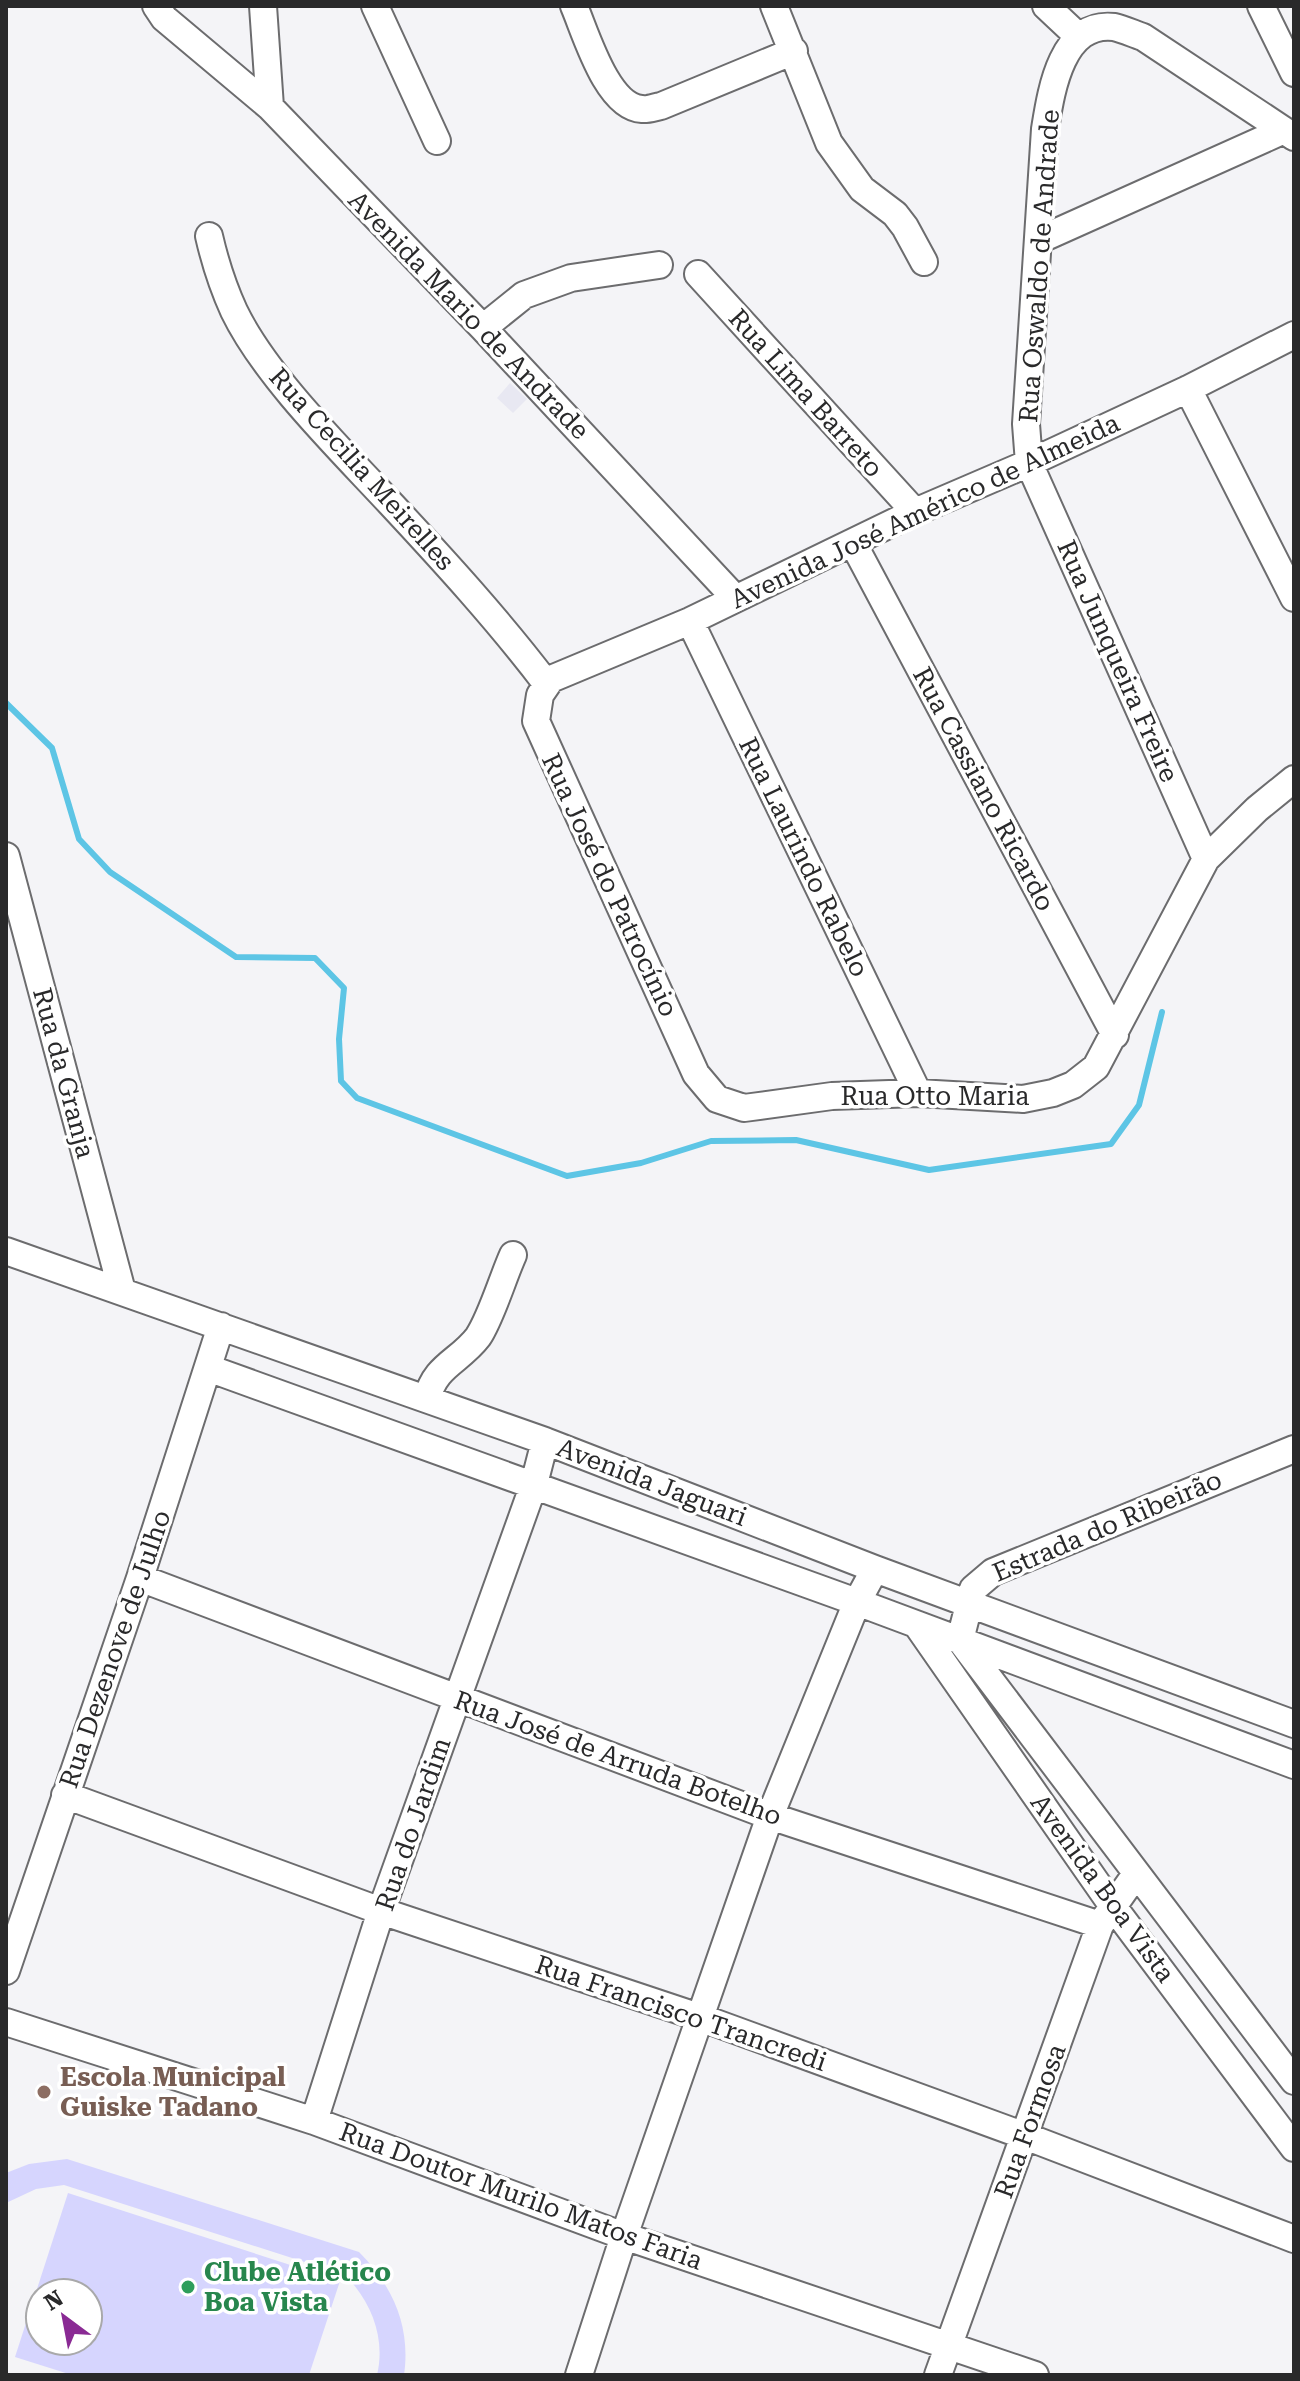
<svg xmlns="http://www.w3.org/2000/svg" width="1300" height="2381" viewBox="0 0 1300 2381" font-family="'Roboto Serif',serif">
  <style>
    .built { fill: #e8e8f2 }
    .garden { fill: #d6d5fe; fill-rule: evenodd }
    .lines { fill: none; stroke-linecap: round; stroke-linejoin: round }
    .stream { stroke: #5dc5e5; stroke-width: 6 }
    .minor-casing { stroke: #6c6c6e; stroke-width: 30 }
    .minor { stroke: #fff; stroke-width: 26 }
    .education-dot { fill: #8d6e63; stroke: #fff; stroke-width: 3 }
    .leisure-dot { fill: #2e9e5b; stroke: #fff; stroke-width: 3 }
    .labels { text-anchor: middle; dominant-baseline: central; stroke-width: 7; stroke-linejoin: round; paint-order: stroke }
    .street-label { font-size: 26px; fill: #29292a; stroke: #fff }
    .education-label { font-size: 26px; font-weight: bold; fill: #785e54; stroke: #fff; text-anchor: start }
    .leisure-label { font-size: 26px; font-weight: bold; fill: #27864d; stroke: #fff; text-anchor: start }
  </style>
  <rect width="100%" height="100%" fill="#f4f4f7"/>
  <!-- built -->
  <path class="built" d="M510 383 527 399 513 413 497 398Z"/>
  <!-- garden -->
  <path class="garden" d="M67 2159 359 2252C393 2286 411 2327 404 2375H377C386 2338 371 2301 345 2275L64 2185 36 2189 6 2203V2173L29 2164Z
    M68 2193 340 2281 309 2375H72L15 2357ZM40 2293H88V2341H40Z"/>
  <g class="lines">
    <!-- stream -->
    <path class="stream" d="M6 703 52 748 79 839 110 872 236 957 315 958 344 988 339 1039 341 1081 357 1098 567 1176 641 1163 711 1141 796 1140 929 1170 1111 1144 1139 1105 1162 1012"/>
    <defs>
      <path id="minor" d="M156 6 164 18 270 107 483 328 735 598
        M263 6 270 107
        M375 6 437 141
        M574 6C586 34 607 107 642 109 647 110 655 107 661 106L794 51
        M774 6 829 143 862 189 895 214 905 227 924 262
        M1046 6 1079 37
        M1261 6 1294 73
        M209 236C215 262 223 287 234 311 266 377 341 450 391 504 445 562 498 620 546 683
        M1039 240 1282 131
        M698 274 915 512
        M483 328 524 295 571 278 659 265
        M1294 335 1188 389 1029 463 915 512 690 621 551 679 540 695 536 721 696 1074 717 1099 744 1108 832 1096 918 1093 1023 1099 1053 1093 1073 1085 1096 1067 1206 859 1257 809 1294 779
        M1188 389 1294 598
        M853 543 1115 1035
        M690 621 918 1093
        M6 856 122 1291
        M1206 859 1029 463 1026 424 1045 129C1051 92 1061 21 1114 27 1123 29 1134 34 1143 37L1294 137
        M6 1251 545 1441 875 1569 1294 1724
        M208 1368 865 1605 1294 1765
        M427 1399C435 1365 459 1362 478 1337 491 1318 503 1277 513 1255
        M1294 1449 993 1572 973 1589 960 1640 1294 2081
        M140 1578 770 1816 1100 1925
        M917 1625 1112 1905 1294 2148
        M65 1795 381 1911 702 2018 1025 2136 1294 2239
        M6 1971 140 1578 221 1326
        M6 2022 314 2121 624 2236 1035 2375
        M314 2121 381 1911 534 1484 545 1441
        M579 2375 624 2236 770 1816 857 1602 875 1569
        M938 2375 1100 1925 1136 1874"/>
    </defs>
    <!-- minor casing -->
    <use href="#minor" class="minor-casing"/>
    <!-- minor -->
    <use href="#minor" class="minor"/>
  </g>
  <!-- markers -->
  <circle class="education-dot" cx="44" cy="2092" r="8"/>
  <circle class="leisure-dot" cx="188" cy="2287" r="8"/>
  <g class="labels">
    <!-- street labels -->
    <g class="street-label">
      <text transform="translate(1039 266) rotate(-86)">Rua Oswaldo de Andrade</text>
      <text transform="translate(469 315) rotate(46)">Avenida Mario de Andrade</text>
      <text transform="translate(806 393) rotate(48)">Rua Lima Barreto</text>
      <text transform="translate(362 469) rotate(48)">Rua Cecilia Meirelles</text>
      <text transform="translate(925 511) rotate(-25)">Avenida José Américo de Almeida</text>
      <text transform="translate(1118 661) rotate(66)">Rua Junqueira Freire</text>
      <text transform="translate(984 789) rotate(62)">Rua Cassiano Ricardo</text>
      <text transform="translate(804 857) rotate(64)">Rua Laurindo Rabelo</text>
      <text transform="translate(610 885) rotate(65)">Rua José do Patrocínio</text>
      <text transform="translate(64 1073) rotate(75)">Rua da Granja</text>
      <text x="935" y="1096">Rua Otto Maria</text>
      <text transform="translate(652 1482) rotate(21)">Avenida Jaguari</text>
      <text transform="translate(1107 1526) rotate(-23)">Estrada do Ribeirão</text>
      <text transform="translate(115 1649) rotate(-71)">Rua Dezenove de Julho</text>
      <text transform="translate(618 1758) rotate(20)">Rua José de Arruda Botelho</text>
      <text transform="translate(413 1824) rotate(-71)">Rua do Jardim</text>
      <text transform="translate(1103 1888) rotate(54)">Avenida Boa Vista</text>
      <text transform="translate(681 2013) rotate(19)">Rua Francisco Trancredi</text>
      <text transform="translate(1030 2121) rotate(-70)">Rua Formosa</text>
      <text transform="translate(521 2196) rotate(20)">Rua Doutor Murilo Matos Faria</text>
    </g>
    <!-- education labels -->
    <g class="education-label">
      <text x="60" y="2077">Escola Municipal<tspan x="60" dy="30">Guiske Tadano</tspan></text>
    </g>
    <!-- leisure labels -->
    <g class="leisure-label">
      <text x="204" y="2272">Clube Atlético<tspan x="204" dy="30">Boa Vista</tspan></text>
    </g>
  </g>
  <!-- border -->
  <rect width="1300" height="2381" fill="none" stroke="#29292a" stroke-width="16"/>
  <!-- north arrow -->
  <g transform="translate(64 2317) rotate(328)"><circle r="38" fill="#ffffff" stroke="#a9a9aa" stroke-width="2"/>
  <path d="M0-6L14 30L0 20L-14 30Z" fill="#8a2a94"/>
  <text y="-12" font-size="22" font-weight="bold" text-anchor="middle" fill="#29292a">N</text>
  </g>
</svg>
